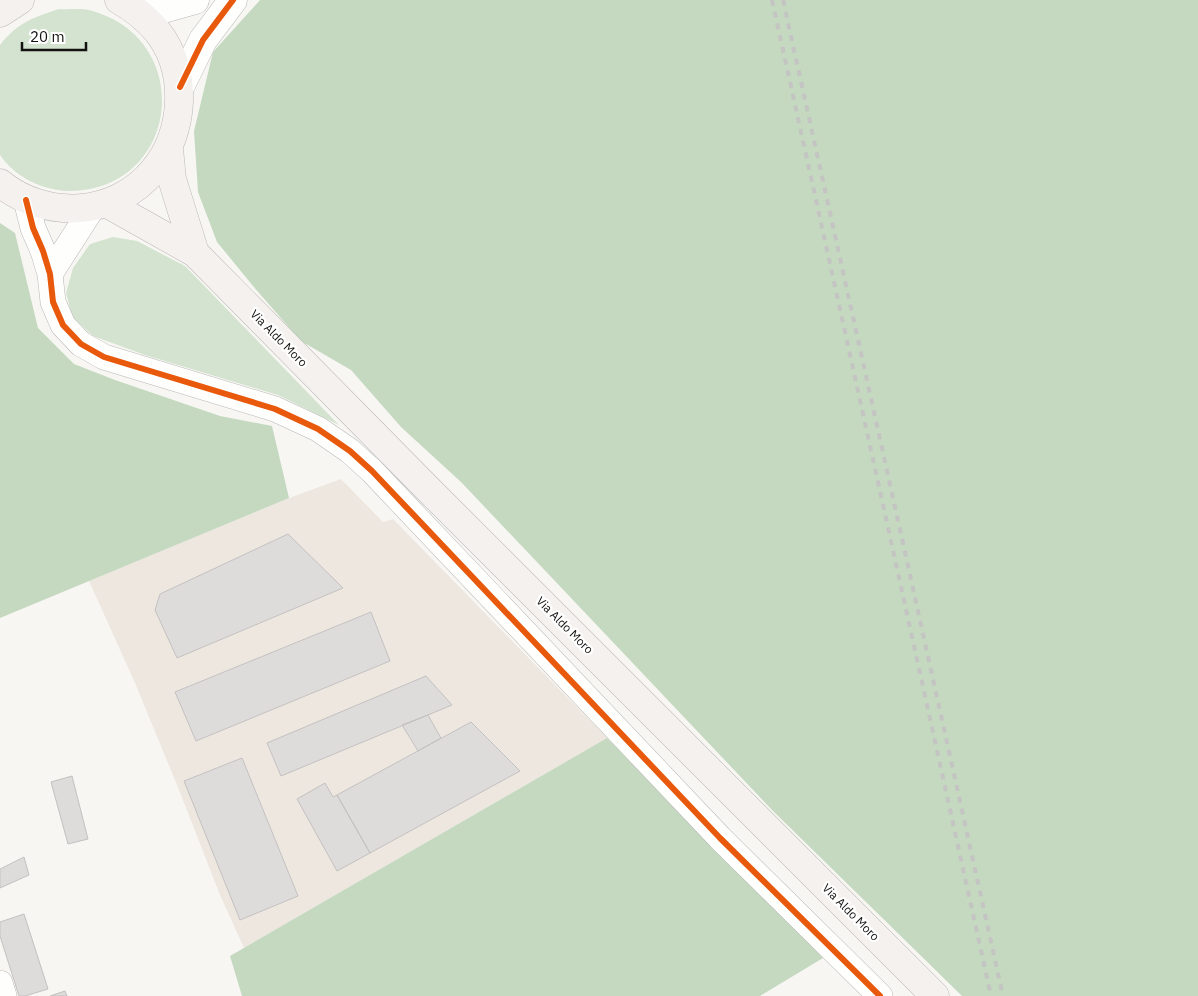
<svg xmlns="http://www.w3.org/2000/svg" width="1198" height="996" viewBox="0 0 1198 996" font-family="'IBM Plex Sans',sans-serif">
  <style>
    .built { fill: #ede7e0 }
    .green { fill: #d3e3cf }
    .forest { fill: #c4d9c0 }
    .building { fill: #dedcdb; stroke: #c3c1c0 }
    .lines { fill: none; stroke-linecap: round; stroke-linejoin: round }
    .minor-casing { stroke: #b9b8b6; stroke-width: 26 }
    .tertiary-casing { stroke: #b9b8b6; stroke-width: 29 }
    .secondary-casing { stroke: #b9b8b6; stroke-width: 29 }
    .minor { stroke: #fefefd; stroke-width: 25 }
    .tertiary { stroke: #fefefd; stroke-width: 28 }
    .secondary { stroke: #f5f1ef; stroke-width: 28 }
    .rail { stroke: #c4c4c3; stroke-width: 4; stroke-dasharray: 6 6; stroke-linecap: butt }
    .cycleway-casing { stroke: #fff; stroke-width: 9 }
    .cycleway { stroke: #e8590c; stroke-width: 6 }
    .labels { text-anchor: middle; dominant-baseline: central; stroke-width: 4.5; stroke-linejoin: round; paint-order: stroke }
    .street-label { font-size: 12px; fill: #131211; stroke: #fff }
  </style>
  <rect width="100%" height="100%" fill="#f8f6f3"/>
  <!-- built -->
  <path class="built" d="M341 479 383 522 393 519 607 738 244 948 220 895 179 790 135 683 89 581 289 498Z"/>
  <!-- green -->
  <path class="green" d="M59 9C69 10 80 8 89 10 198 38 180 192 68 191 42 190 15 177 0 155V45C17 23 34 17 59 9Z
    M113 237 137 241 185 266 339 425 278 395 145 355 93 336 72 316 66 293 73 268 90 244Z"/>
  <!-- forest -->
  <path class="forest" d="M260 0H1198V996H962L773 811 461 482 401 427 351 370 301 341 253 286 217 242 198 192 194 131 213 52Z
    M0 223 15 233 38 328 74 364 115 380 220 416 272 426 289 498 0 618Z
    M607 738 823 958 760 996H242L230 956Z"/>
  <!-- building -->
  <path class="building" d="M288 534 343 588 177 658 155 610 160 594Z
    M371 612 390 661 196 741 175 692Z
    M426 676 452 705 281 776 267 743Z
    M428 715 441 738 418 751 402 725Z
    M471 722 520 771 370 853 337 795Z
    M242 758 298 896 240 920 184 781Z
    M72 776 88 839 68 844 51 782Z
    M325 783 333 797 337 795 370 853 337 871 297 799Z
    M24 857 29 875 0 888V869Z
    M24 914 48 989 25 996H19L0 936V922Z
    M65 991 67 996H50Z"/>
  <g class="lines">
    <defs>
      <path id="minor" d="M26 200 33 228 43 251 50 274 53 302 63 325 81 344 104 357 275 409 318 429 350 451 372 471 720 838 880 996
        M50 274 93 207
        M0 983 4 996"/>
      <path id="tertiary" d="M136 10 163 9 195 0
        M180 87 203 40 233 0"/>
      <path id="secondary" d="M0 13 20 0
        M169 149 172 179 195 253
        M0 183C45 220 115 217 153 171 185 133 189 71 157 31 146 18 133 8 119 0
        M106 203 195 253 428 489 935 996"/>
    </defs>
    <!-- minor casing -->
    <use href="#minor" class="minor-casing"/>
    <!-- tertiary casing -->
    <use href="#tertiary" class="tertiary-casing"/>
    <!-- secondary casing -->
    <use href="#secondary" class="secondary-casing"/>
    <!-- minor -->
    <use href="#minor" class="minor"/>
    <!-- tertiary -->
    <use href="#tertiary" class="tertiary"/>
    <!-- secondary -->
    <use href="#secondary" class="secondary"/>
    <!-- rail -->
    <path class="rail" d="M772 0 991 996
      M783 0 1003 996"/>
    <defs>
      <path id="cycleway" d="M180 87 203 40 233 0
        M26 200 33 228 43 251 50 274 53 302 63 325 81 344 104 357 275 409 318 429 350 451 372 471 720 838 880 996"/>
    </defs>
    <!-- cycleway casing -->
    <use href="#cycleway" class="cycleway-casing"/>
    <!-- cycleway -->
    <use href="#cycleway" class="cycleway"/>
  </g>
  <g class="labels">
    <!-- street labels -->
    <g class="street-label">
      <text transform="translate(279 338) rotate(45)">Via Aldo Moro</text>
      <text transform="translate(565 625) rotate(45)">Via Aldo Moro</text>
      <text transform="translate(851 912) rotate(45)">Via Aldo Moro</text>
    </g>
  </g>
  <!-- scale -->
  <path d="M22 42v8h64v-8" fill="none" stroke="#131211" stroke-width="2.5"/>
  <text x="30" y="42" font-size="15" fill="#131211" stroke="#ffffff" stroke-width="4" paint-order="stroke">20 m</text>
</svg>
